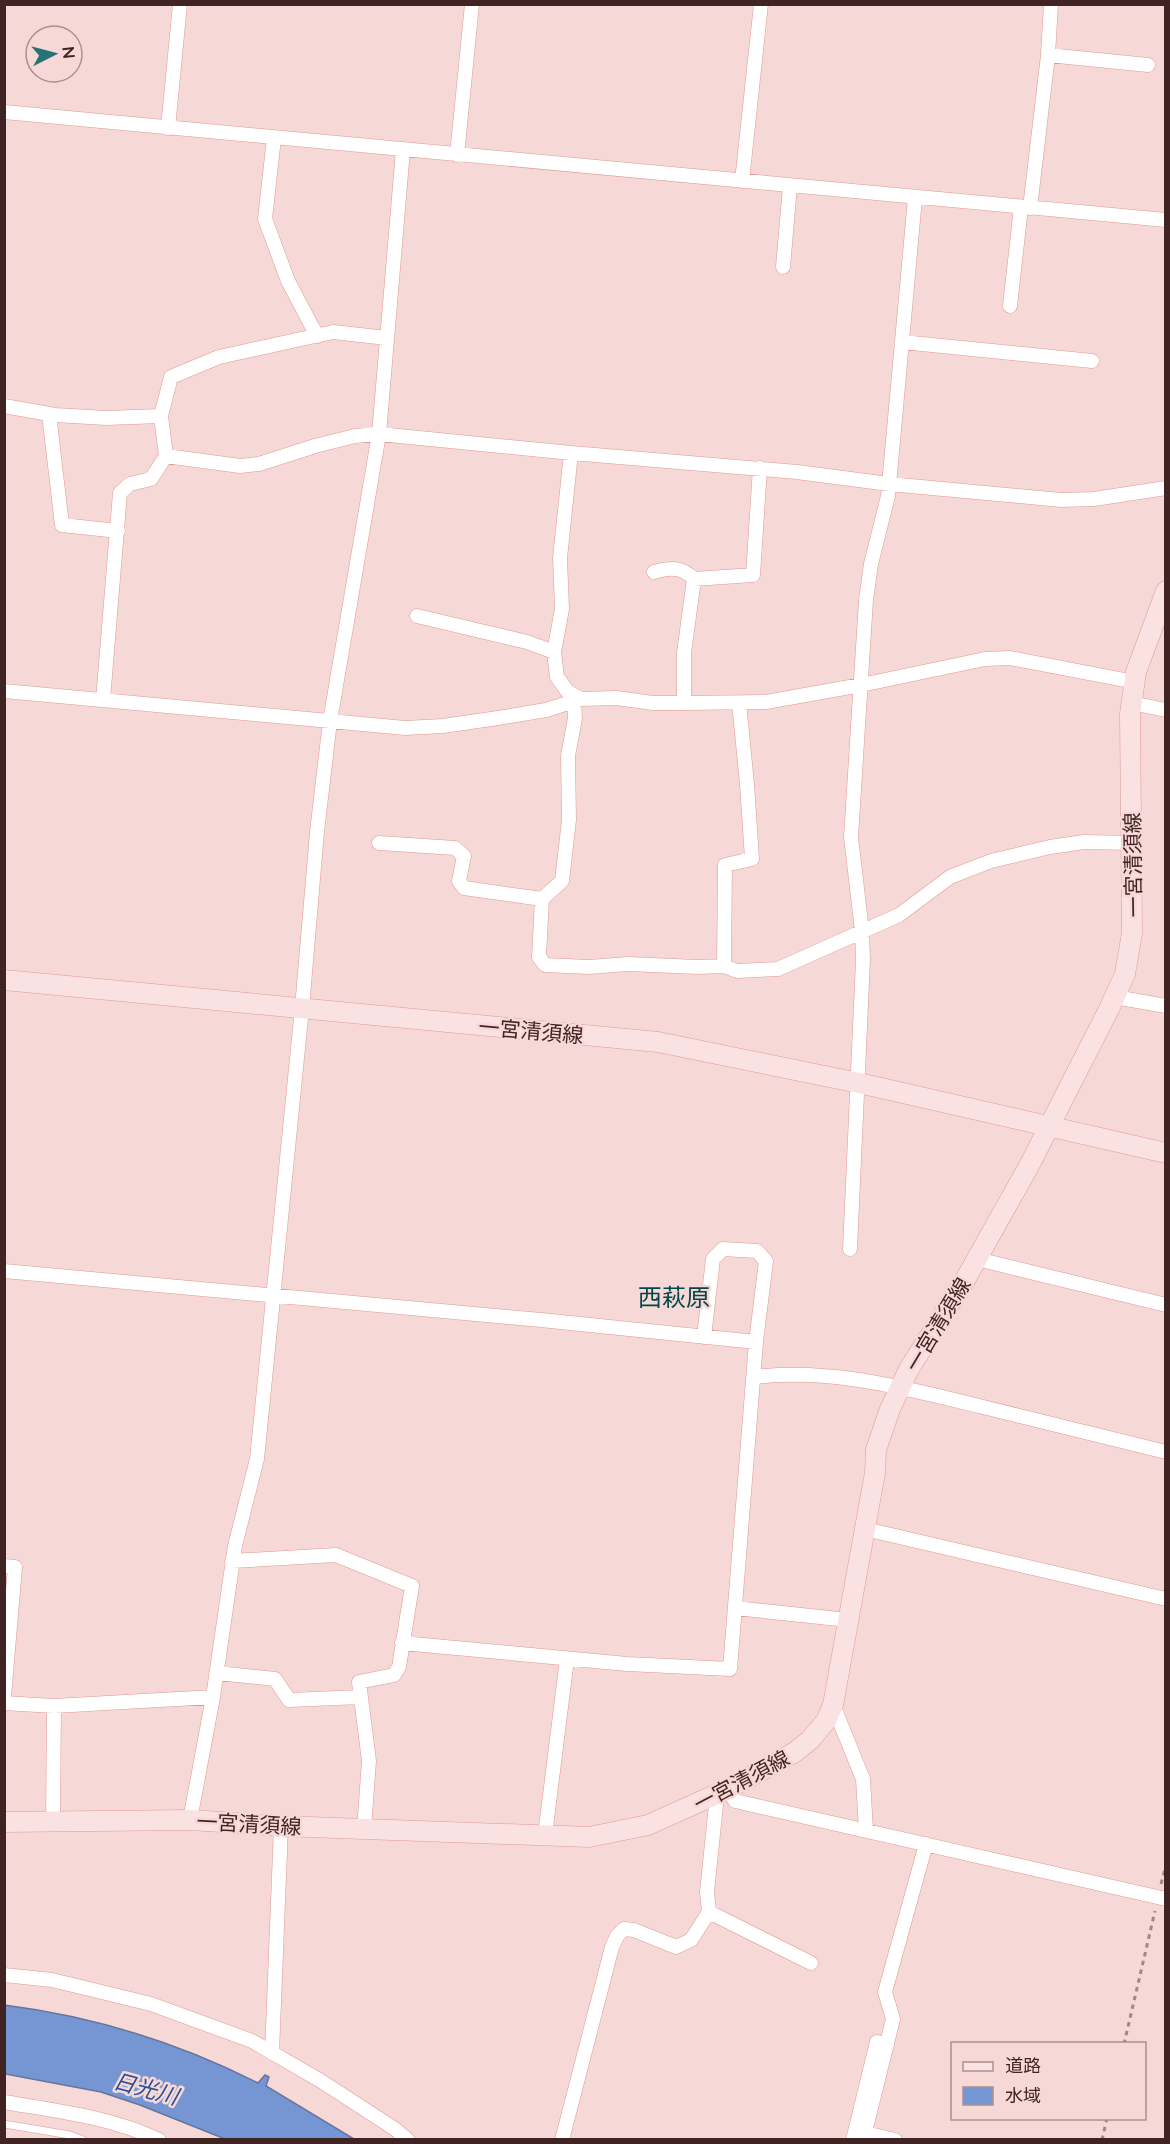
<svg xmlns="http://www.w3.org/2000/svg" width="1170" height="2144" viewBox="0 0 1170 2144" font-family="Lato,'Noto Sans JP',sans-serif">
  <style>
    .water { fill: #7596d2; stroke: #65749e; stroke-width: 1.5 }
    .lines { fill: none; stroke-linecap: round; stroke-linejoin: round }
    .service-casing { stroke: #df9996; stroke-width: 8 }
    .minor-casing { stroke: #df9996; stroke-width: 15 }
    .secondary-casing { stroke: #df9996; stroke-width: 21 }
    .path { stroke: #a48785; stroke-width: 3; stroke-dasharray: 4.5 4.5; stroke-linecap: butt }
    .service { stroke: #fff; stroke-width: 7 }
    .minor { stroke: #fff; stroke-width: 14 }
    .secondary { stroke: #fbe2e2; stroke-width: 20 }
    .labels { text-anchor: middle; dominant-baseline: central; stroke-width: 5; stroke-linejoin: round; paint-order: stroke }
    .street-label { font-size: 21px; fill: #402423; stroke: #f6d8d6 }
    .water-label { font-size: 22px; font-style: italic; fill: #295099; stroke: #f6d8d6 }
    .quarter-label { font-size: 24px; fill: #03464a; stroke: #f6d8d6 }
  </style>
  <rect width="100%" height="100%" fill="#f6d8d6"/>
  <!-- water -->
  <path class="water" d="M4 2005C92 2016 179 2043 258 2083L265 2075 269 2077 266 2086 354 2139H225L140 2105 101 2092 5 2074Z"/>
  <g class="lines">
    <defs>
      <path id="service" d="M4 2124 70 2135 83 2140"/>
      <path id="minor" d="M1048 55 1148 65
        M4 112 1166 220
        M168 128 180 4
        M274 138 265 219 288 281 317 336
        M457 155 472 4
        M742 181 761 4
        M1030 208 1048 55 1051 4
        M783 267 790 186
        M1010 306 1021 207
        M902 342 1092 361
        M4 406 55 415 106 418 161 416
        M49 414 62 525 118 531
        M571 453 560 558 562 609 554 652 557 677 568 692 581 699
        M166 456 240 466 259 464 315 446 355 436 379 434 571 453 797 472 889 484 1061 500 1094 499 1166 488
        M654 572C671 567 682 567 694 579L684 653V703
        M694 579 753 575 760 468
        M417 616 527 642 554 652
        M4 691 405 728 443 726 498 718 546 710 581 699 616 698 653 703H684L766 702 861 685 985 659 1010 658 1135 682
        M103 700 120 493 130 484 151 479 166 456 161 416 171 377 219 357 333 332 387 338
        M1131 703 1166 710
        M379 843 455 848 464 856 459 881 464 888 542 899 562 881 569 820 568 756 575 718 574 701
        M542 899 539 957 545 965 589 967 628 964 698 967 724 966 737 971 778 969 899 915 950 877 991 861 1050 847 1084 842 1132 843
        M724 966 725 865 752 859 747 784 739 703
        M1115 997 1166 1006
        M850 1249 863 960 862 931 851 837 866 600 871 564 888 496 915 198
        M977 1259 1166 1305
        M4 1271 541 1320 756 1342
        M754 1377C831 1368 905 1388 979 1406 1041 1421 1103 1437 1166 1452
        M865 1529 1166 1599
        M232 1561 336 1555 412 1586 399 1667 394 1675 359 1682 369 1761 364 1829
        M4 1566 15 1567 4 1697
        M735 1608 848 1620
        M402 1643 627 1664 730 1669 756 1342 766 1261 757 1251 723 1249 713 1259 704 1337
        M217 1673 275 1679 289 1700 361 1697
        M4 1703 54 1706 213 1697
        M833 1705 863 1779 866 1830
        M728 1789 735 1801 1166 1899
        M190 1820 213 1697 235 1546 257 1459 302 1008 317 832 330 721 379 434 403 150
        M53 1822 54 1706
        M545 1835 567 1659
        M709 1912 811 1963
        M4 1975 52 1980 151 2004 252 2041 321 2081 395 2129 408 2140
        M272 2053 281 1826
        M4 2102C56 2111 111 2117 159 2140
        M857 2131 895 2140
        M562 2140 612 1947 617 1936 624 1929 634 1930 676 1947 691 1940 709 1912 707 1892 717 1795
        M853 2140 877 2042 887 2045
        M863 2140 893 2019 885 1992 926 1844"/>
      <path id="secondary" d="M4 980 658 1042 859 1083 1166 1153
        M4 1822 190 1820 281 1826 589 1837 648 1825 728 1789 795 1752 810 1740 826 1721 833 1705 875 1473 876 1450 890 1409 909 1369 965 1280 1030 1164 1109 1009 1125 974 1132 933 1130 714 1136 672 1166 591"/>
    </defs>
    <!-- service casing -->
    <use href="#service" class="service-casing"/>
    <!-- minor casing -->
    <use href="#minor" class="minor-casing"/>
    <!-- secondary casing -->
    <use href="#secondary" class="secondary-casing"/>
    <!-- path -->
    <path class="path" d="M1161 1884 1166 1865
      M1124 2044 1155 1911
      M1102 2140 1107 2118"/>
    <!-- service -->
    <use href="#service" class="service"/>
    <!-- minor -->
    <use href="#minor" class="minor"/>
    <!-- secondary -->
    <use href="#secondary" class="secondary"/>
  </g>
  <g class="labels">
    <!-- street labels -->
    <g class="street-label">
      <text transform="translate(1132 865) rotate(-91)">一宮清須線</text>
      <text transform="translate(531 1030) rotate(5)">一宮清須線</text>
      <text transform="translate(937 1324) rotate(-59)">一宮清須線</text>
      <text transform="translate(741 1780) rotate(-28)">一宮清須線</text>
      <text transform="translate(249 1823) rotate(3)">一宮清須線</text>
    </g>
    <!-- water labels -->
    <g class="water-label">
      <text transform="translate(146 2088) rotate(15)">日光川</text>
    </g>
    <!-- quarter labels -->
    <g class="quarter-label">
      <text x="674" y="1296">西萩原</text>
    </g>
  </g>
  <!-- border -->
  <rect width="1170" height="2144" fill="none" stroke="#402423" stroke-width="12"/>
  <!-- legend -->
  <rect x="951" y="2042" width="195" height="78" fill="#f6d8d6" stroke="#ad908e" stroke-width="1.5"/>
  <rect x="963" y="2062" width="30" height="9" fill="#fbe2e2" stroke="#ad908e" stroke-width="1.5"/>
  <text x="1005" y="2072" font-size="18" fill="#402423">道路</text>
  <rect x="963" y="2087" width="30" height="18" fill="#7596d2" stroke="#ad908e" stroke-width="1.5"/>
  <text x="1005" y="2102" font-size="18" fill="#402423">水域</text>
  <!-- north arrow -->
  <g transform="translate(54 54) rotate(84)"><circle r="28" fill="#f6d8d6" stroke="#ad908e" stroke-width="1.5"/>
  <path d="M0-4.5L10 22L0 15L-10 22Z" fill="#277277"/>
  <text y="-9" font-size="16" font-weight="bold" text-anchor="middle" fill="#402423">N</text>
  </g>
</svg>
